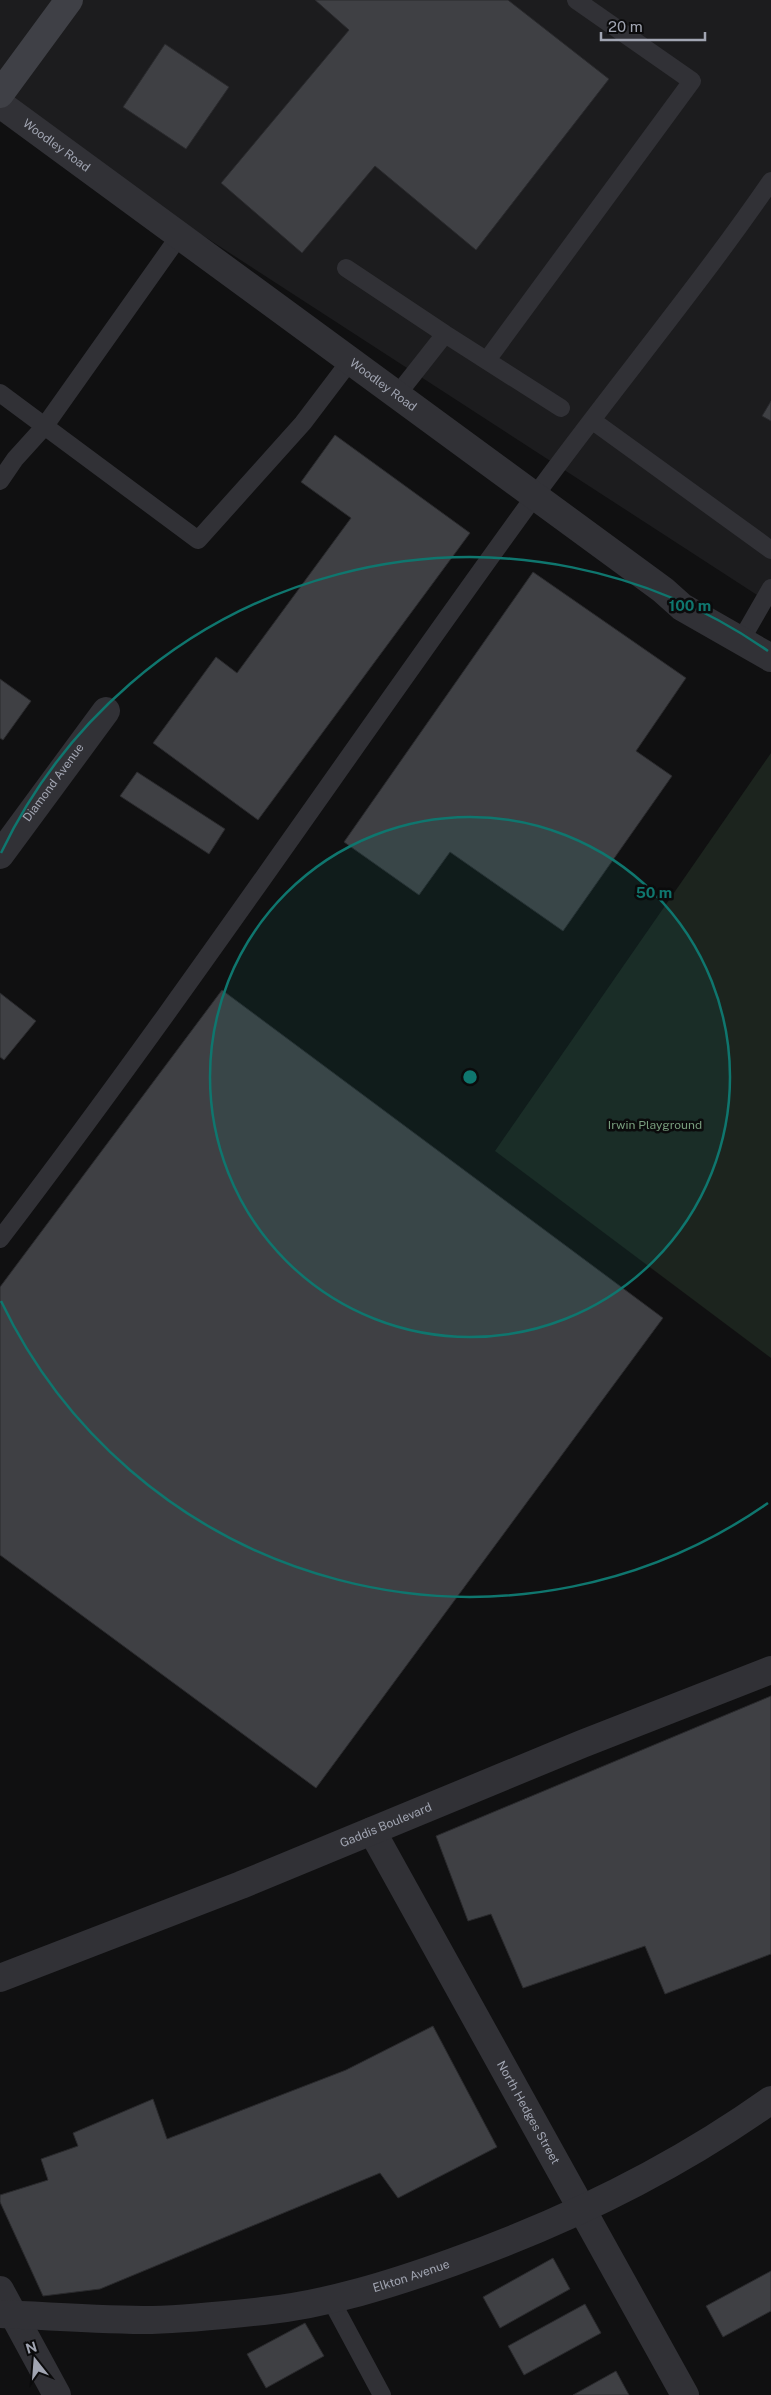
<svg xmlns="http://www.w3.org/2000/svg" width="771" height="2395" viewBox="0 0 771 2395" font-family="'Public Sans',sans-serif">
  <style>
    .built { fill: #1c1c1e }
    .green { fill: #1c241e }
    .building { fill: #3f4044; stroke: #2a2a2d }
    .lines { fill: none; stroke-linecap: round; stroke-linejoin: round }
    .service { stroke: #313136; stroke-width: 18 }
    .minor { stroke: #313136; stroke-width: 28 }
    .secondary { stroke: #3f4046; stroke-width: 28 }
    .ring { fill: none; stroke: #0f766e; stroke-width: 2.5 }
    .labels { text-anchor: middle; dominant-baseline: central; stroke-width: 5; stroke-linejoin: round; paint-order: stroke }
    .street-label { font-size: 12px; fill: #a1a5b2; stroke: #0b0b0c }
    .park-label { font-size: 12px; fill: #789d7d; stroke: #0b0b0c }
    .centre { fill: #0f766e; stroke: #0b0b0c; stroke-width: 2.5 }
    .ring-label { font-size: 15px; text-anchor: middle; font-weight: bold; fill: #0f766e; stroke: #0b0b0c; stroke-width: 5; stroke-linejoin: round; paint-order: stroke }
  </style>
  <rect width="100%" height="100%" fill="#101011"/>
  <!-- built -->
  <path class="built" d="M0 0H771V604L0 104Z"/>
  <!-- green -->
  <path class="green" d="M771 753V1358L495 1151Z"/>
  <!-- building -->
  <path class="building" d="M315 0H508L609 79 476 250 375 166 302 253 221 183 349 30Z
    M165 44 229 87 186 149 123 107Z
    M771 401V421L762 416Z
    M335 435 470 533 258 820 153 743 216 657 237 673 351 518 301 482Z
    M533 572 686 678 636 751 672 776 563 931 450 852 419 895 344 842Z
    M0 679 31 701 3 740 0 738Z
    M137 772 225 829 209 854 120 796Z
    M222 990 663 1318 316 1788 0 1555V1287Z
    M0 993 36 1021 4 1060 0 1057Z
    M771 1696V1954L665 1994 645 1946 523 1988 491 1914 468 1921 436 1836Z
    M433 2026 497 2147 398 2198 380 2173 100 2289 43 2296 0 2202V2195L48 2180 41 2159 78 2146 73 2133 153 2099 167 2139 346 2070Z
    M553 2258 570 2289 500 2328 483 2297Z
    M771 2271V2311L723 2337 706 2306Z
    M585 2304 601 2333 524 2375 508 2346Z
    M305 2323 324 2356 266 2388 247 2354Z
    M616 2371 629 2395H573Z"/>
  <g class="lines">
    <!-- service -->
    <path class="service" d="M346 268 445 334 397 395
      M445 334 561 408
      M487 360 692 81 576 0
      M0 393 198 540 303 423 350 361
      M593 421 771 550
      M0 481 15 459 44 427 180 235
      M740 642 771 588
      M0 1239C185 997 355 743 534 497 612 390 696 290 771 181
      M331 2300 382 2395"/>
    <!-- minor -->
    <g class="minor">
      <path id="s1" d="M0 104 663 590 682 607 771 658"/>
      <path id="s2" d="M0 855 106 711"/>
      <path id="s3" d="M372 1831 685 2395"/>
      <path id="s4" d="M0 1978 241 1885 582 1744 771 1670"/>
      <path d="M0 2290 57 2395"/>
      <path id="s5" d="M0 2314C50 2316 102 2320 152 2320 188 2319 226 2315 263 2311 328 2304 392 2284 453 2262 565 2222 674 2169 771 2100"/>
    </g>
    <!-- secondary -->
    <path class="secondary" d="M0 94 69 0"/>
  </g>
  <!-- distance rings -->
  <circle cx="470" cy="1077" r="260" fill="#0f766e" fill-opacity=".12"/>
  <g class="ring">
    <circle cx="470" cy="1077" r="260"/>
    <path d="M768 1503A520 520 0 0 1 1 1301M1 853A520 520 0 0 1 768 651"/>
  </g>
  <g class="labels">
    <!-- street labels -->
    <g class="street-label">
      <text stroke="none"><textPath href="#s1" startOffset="70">Woodley Road</textPath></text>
      <text stroke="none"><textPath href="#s1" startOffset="475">Woodley Road</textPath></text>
      <text stroke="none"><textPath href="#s2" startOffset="90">Diamond Avenue</textPath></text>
      <text stroke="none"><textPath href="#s4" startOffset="415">Gaddis Boulevard</textPath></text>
      <text stroke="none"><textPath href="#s3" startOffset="322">North Hedges Street</textPath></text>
      <text stroke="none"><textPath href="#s5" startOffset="416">Elkton Avenue</textPath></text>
    </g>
    <!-- park labels -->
    <g class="park-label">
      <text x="655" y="1125">Irwin Playground</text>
    </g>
  </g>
  <circle cx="470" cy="1077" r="8" class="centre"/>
  <g class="ring-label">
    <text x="690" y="611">100 m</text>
    <text x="654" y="898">50 m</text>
  </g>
  <!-- north arrow -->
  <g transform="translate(35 2360) rotate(343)" stroke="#0b0b0c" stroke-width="4" paint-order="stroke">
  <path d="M0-4L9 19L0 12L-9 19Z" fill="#a1a5b2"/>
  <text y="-8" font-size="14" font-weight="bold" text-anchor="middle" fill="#a1a5b2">N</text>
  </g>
  <!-- scale -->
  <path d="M601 32v8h104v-8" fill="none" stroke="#a1a5b2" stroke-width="2.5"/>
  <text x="608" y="32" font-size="15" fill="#a1a5b2" stroke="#0b0b0c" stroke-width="4" paint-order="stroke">20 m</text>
</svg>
